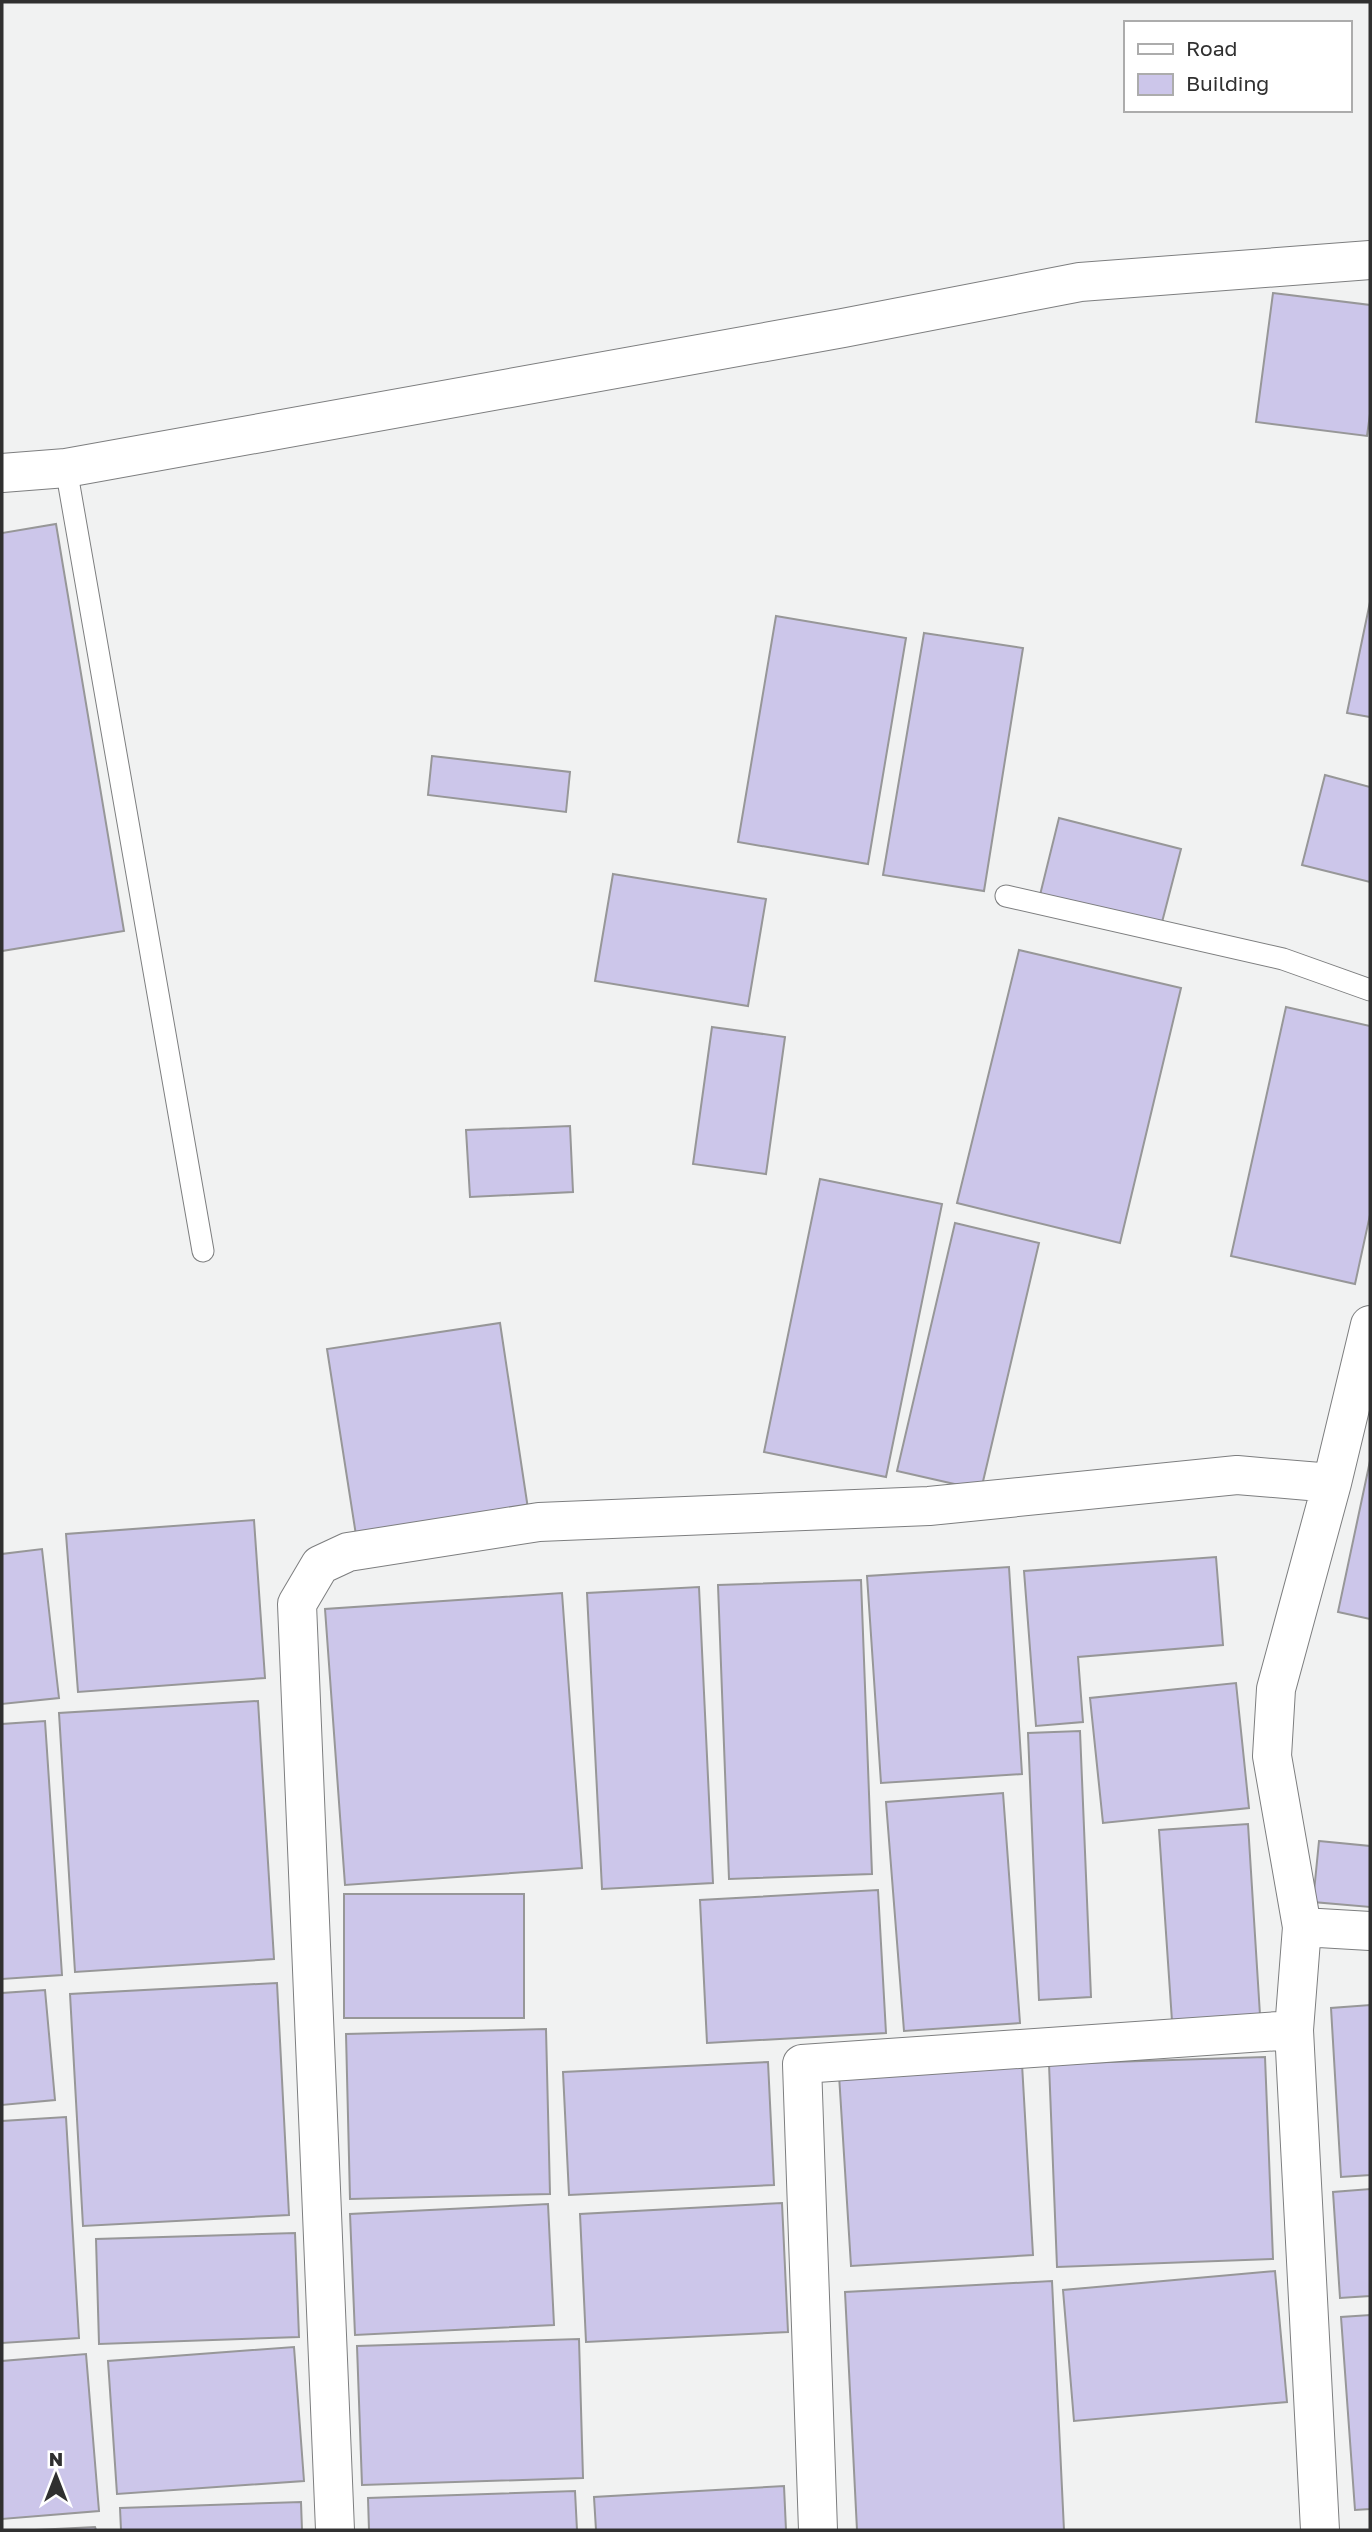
<svg xmlns="http://www.w3.org/2000/svg" width="1372" height="2532" viewBox="0 0 1372 2532" font-family="'Golos Text',sans-serif">
  <style>
    .building { fill: #ccc6ea; stroke: #979798; stroke-width: 2 }
    .lines { fill: none; stroke-linecap: round; stroke-linejoin: round }
    .service-casing { stroke: #7d7e7f; stroke-width: 23 }
    .minor-casing { stroke: #7d7e7f; stroke-width: 40 }
    .service { stroke: #fff; stroke-width: 21 }
    .minor { stroke: #fff; stroke-width: 38 }
  </style>
  <rect width="100%" height="100%" fill="#f1f2f2"/>
  <!-- building -->
  <path class="building" d="M1273 293 1370 305V414L1367 436 1256 422Z
    M56 524 124 931 2 951V533Z
    M1370 602V717L1347 713Z
    M776 616 906 638 868 864 738 842Z
    M924 633 1023 648 984 891 883 875Z
    M432 756 570 772 566 812 428 795Z
    M1325 775 1370 787V882L1302 865Z
    M1059 818 1181 849 1161 926 1040 895Z
    M613 874 766 899 748 1006 595 981Z
    M1019 950 1181 988 1120 1243 957 1203Z
    M1286 1007 1370 1026V1215L1355 1284 1231 1256Z
    M712 1027 785 1037 766 1174 693 1164Z
    M570 1126 573 1192 470 1197 466 1130Z
    M820 1179 942 1204 886 1477 764 1452Z
    M955 1223 1039 1243 981 1490 897 1471Z
    M500 1323 530 1522 358 1548 327 1349Z
    M1370 1461V1619L1338 1612Z
    M254 1520 265 1678 78 1692 66 1534Z
    M42 1549 59 1698 2 1704V1554Z
    M1216 1557 1223 1645 1078 1657 1083 1722 1036 1726 1024 1571Z
    M1009 1567 1022 1774 881 1783 867 1576Z
    M861 1580 872 1874 729 1879 718 1585Z
    M699 1587 713 1883 602 1889 587 1593Z
    M562 1593 582 1868 345 1885 325 1609Z
    M1236 1683 1249 1808 1103 1823 1090 1698Z
    M258 1701 274 1959 75 1972 59 1713Z
    M45 1721 62 1975 2 1979V1724Z
    M1080 1731 1091 1997 1039 2000 1028 1733Z
    M1003 1793 1020 2023 904 2031 886 1802Z
    M1248 1824 1260 2015 1172 2021 1159 1830Z
    M1319 1841 1370 1846V1907L1313 1902Z
    M878 1890 886 2033 707 2043 700 1900Z
    M344 1894H524V2018H344Z
    M277 1983 289 2215 83 2226 70 1994Z
    M45 1990 55 2100 2 2105V1993Z
    M1370 2005V2175L1341 2177 1331 2008Z
    M546 2029 550 2194 350 2199 346 2034Z
    M1265 2057 1273 2259 1057 2267 1049 2064Z
    M768 2062 774 2185 569 2195 563 2072Z
    M1022 2064 1033 2255 851 2266 839 2075Z
    M66 2117 79 2338 2 2343V2121Z
    M1370 2189V2296L1340 2298 1333 2192Z
    M782 2203 788 2332 586 2342 580 2214Z
    M548 2204 554 2325 355 2335 350 2214Z
    M295 2233 299 2337 99 2344 96 2239Z
    M1275 2271 1287 2402 1074 2421 1063 2290Z
    M1052 2281 1064 2530H857L845 2292Z
    M1370 2315V2509L1355 2510 1341 2317Z
    M579 2339 583 2478 362 2485 357 2346Z
    M294 2347 304 2481 117 2494 108 2361Z
    M86 2354 99 2511 2 2519V2361Z
    M784 2486 786 2530H596L594 2497Z
    M575 2491 577 2530H369L368 2498Z
    M301 2502 302 2530H121L120 2508Z
    M95 2527 96 2530H35Z"/>
  <g class="lines">
    <defs>
      <path id="service" d="M66 468 203 1251
        M1006 896 1283 959 1370 990"/>
      <path id="minor" d="M2 473 66 468 843 328 1080 282 1370 260
        M1302 1927 1370 1931
        M335 2530 297 1604 320 1565 348 1552 539 1522 929 1506 1237 1475 1332 1483
        M818 2530 802 2064 1294 2030
        M1320 2530 1294 2030 1302 1927 1272 1756 1276 1689 1332 1483 1370 1325"/>
    </defs>
    <!-- service casing -->
    <use href="#service" class="service-casing"/>
    <!-- minor casing -->
    <use href="#minor" class="minor-casing"/>
    <!-- service -->
    <use href="#service" class="service"/>
    <!-- minor -->
    <use href="#minor" class="minor"/>
  </g>
  <!-- border -->
  <rect width="1372" height="2532" fill="none" stroke="#303030" stroke-width="7"/>
  <!-- legend -->
  <rect x="1124" y="21" width="228" height="91" fill="#ffffff" stroke="#acacac" stroke-width="2"/>
  <rect x="1138" y="44" width="35" height="10" fill="#ffffff" stroke="#acacac" stroke-width="2"/>
  <text x="1186" y="56" font-size="21" fill="#303030">Road</text>
  <rect x="1138" y="74" width="35" height="21" fill="#ccc6ea" stroke="#acacac" stroke-width="2"/>
  <text x="1186" y="91" font-size="21" fill="#303030">Building</text>
  <!-- north arrow -->
  <g transform="translate(56 2476)" stroke="#ffffff" stroke-width="5" paint-order="stroke">
  <path d="M0-5L12 26L0 18L-12 26Z" fill="#303030"/>
  <text y="-10" font-size="19" font-weight="bold" text-anchor="middle" fill="#303030">N</text>
  </g>
</svg>
